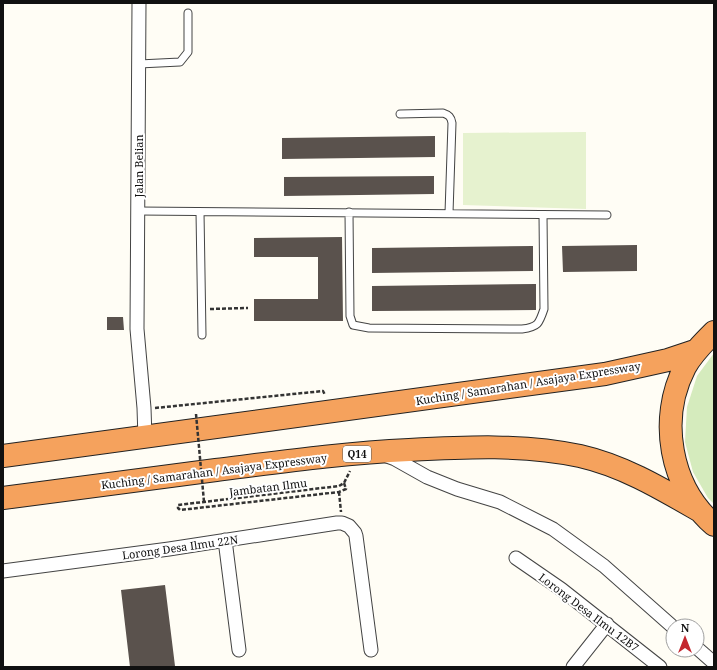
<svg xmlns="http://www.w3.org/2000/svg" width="717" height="670" viewBox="0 0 717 670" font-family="'Noto Serif',serif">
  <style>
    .green { fill: #d5ebbd }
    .pitch { fill: #e6f2cf }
    .building { fill: #5a524d }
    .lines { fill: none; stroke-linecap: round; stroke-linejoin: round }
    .lane-casing { stroke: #444; stroke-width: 9 }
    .street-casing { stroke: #444; stroke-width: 15 }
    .highway-casing { stroke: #222; stroke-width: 24 }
    .path { stroke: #333; stroke-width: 2.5; stroke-dasharray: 4 2; stroke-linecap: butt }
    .lane { stroke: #fff; stroke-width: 7 }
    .street { stroke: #fff; stroke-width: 13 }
    .highway { stroke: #f5a25d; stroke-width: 22 }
    .path-bridge { stroke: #333; stroke-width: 2.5; stroke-dasharray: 4 2; stroke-linecap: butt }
    .labels { text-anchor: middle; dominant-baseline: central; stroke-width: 4; stroke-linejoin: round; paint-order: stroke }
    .shield { fill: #fff; stroke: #585858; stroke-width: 1 }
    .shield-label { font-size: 10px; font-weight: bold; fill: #111 }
    .street-label { font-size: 11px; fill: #111; stroke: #fff }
  </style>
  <rect width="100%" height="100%" fill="#fffdf5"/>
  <!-- green -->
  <path class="green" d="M714 353V504L708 498 693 472 685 442 687 407 697 376Z"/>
  <!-- pitch -->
  <path class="pitch" d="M586 132V209L463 205V133Z"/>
  <!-- building -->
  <path class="building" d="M435 136V157L282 159V138Z
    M434 176V194L284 196V177Z
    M342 237 343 321H254V299H318V257H254V238Z
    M637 245V271L563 272 562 246Z
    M533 246V271L372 273V248Z
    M536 284V310L372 311V286Z
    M107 317H123L124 330H107Z
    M165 585 175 666 130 667 121 590Z"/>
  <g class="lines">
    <defs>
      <path id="lane" d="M139 64 180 62 188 52V13
        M400 114 443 113C449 115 451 117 452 123L449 213
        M138 211 607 215
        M200 212 202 335
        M349 212 350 316 353 325 369 328 522 329C538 327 539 324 544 309L543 215"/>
      <path id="street" d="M139 3 137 329 144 408 145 438
        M384 455 395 459 427 477 457 489 500 502 553 529 604 566 673 627
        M225 540 239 650
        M516 558 561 589 660 667
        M3 571 169 549 337 523H342L349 526 355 533 356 536 371 650
        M697 648 714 663
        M573 667 607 624"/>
      <path id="highway" d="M714 332C703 343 692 354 685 367 658 419 670 487 714 525
        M3 456 605 374 668 360 695 351
        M3 498C74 489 145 479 216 470 280 462 344 453 409 450 466 447 524 444 580 456 624 466 662 489 700 511"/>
    </defs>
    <!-- lane casing -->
    <use href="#lane" class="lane-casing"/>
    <!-- street casing -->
    <use href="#street" class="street-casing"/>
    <!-- highway casing -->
    <use href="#highway" class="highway-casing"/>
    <!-- path -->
    <path class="path" d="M210 309 248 308
      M155 408 323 391 325 395
      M344 483 346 489 339 492 189 509 180 510 178 508V505L339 486 344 483 350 471
      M339 492 341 512"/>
    <!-- lane -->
    <use href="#lane" class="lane"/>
    <!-- street -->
    <use href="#street" class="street"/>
    <!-- highway -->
    <use href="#highway" class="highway"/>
    <!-- path-bridge -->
    <path class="path-bridge" d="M196 414 204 502"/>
  </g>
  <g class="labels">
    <!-- shield labels -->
    <rect class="shield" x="343" y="446" width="28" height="16" rx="3"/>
    <g class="shield-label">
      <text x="357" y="454">Q14</text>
    </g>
    <!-- street labels -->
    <g class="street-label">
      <text transform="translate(138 166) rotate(-90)">Jalan Belian</text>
      <text transform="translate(528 383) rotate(-9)">Kuching / Samarahan / Asajaya Expressway</text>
      <text transform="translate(214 471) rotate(-7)">Kuching / Samarahan / Asajaya Expressway</text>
      <text transform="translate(268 487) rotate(-7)">Jambatan Ilmu</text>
      <text transform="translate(180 547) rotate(-8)">Lorong Desa Ilmu 22N</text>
      <text transform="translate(589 612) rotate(37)">Lorong Desa Ilmu 12B7</text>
    </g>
  </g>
  <!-- border -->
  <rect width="717" height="670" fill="none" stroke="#111111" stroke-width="8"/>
  <!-- north arrow -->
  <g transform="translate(685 638)"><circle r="19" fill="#ffffff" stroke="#a0a0a0"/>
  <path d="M0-3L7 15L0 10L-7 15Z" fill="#c4262e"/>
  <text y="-6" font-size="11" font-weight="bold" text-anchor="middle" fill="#111111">N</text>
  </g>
</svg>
